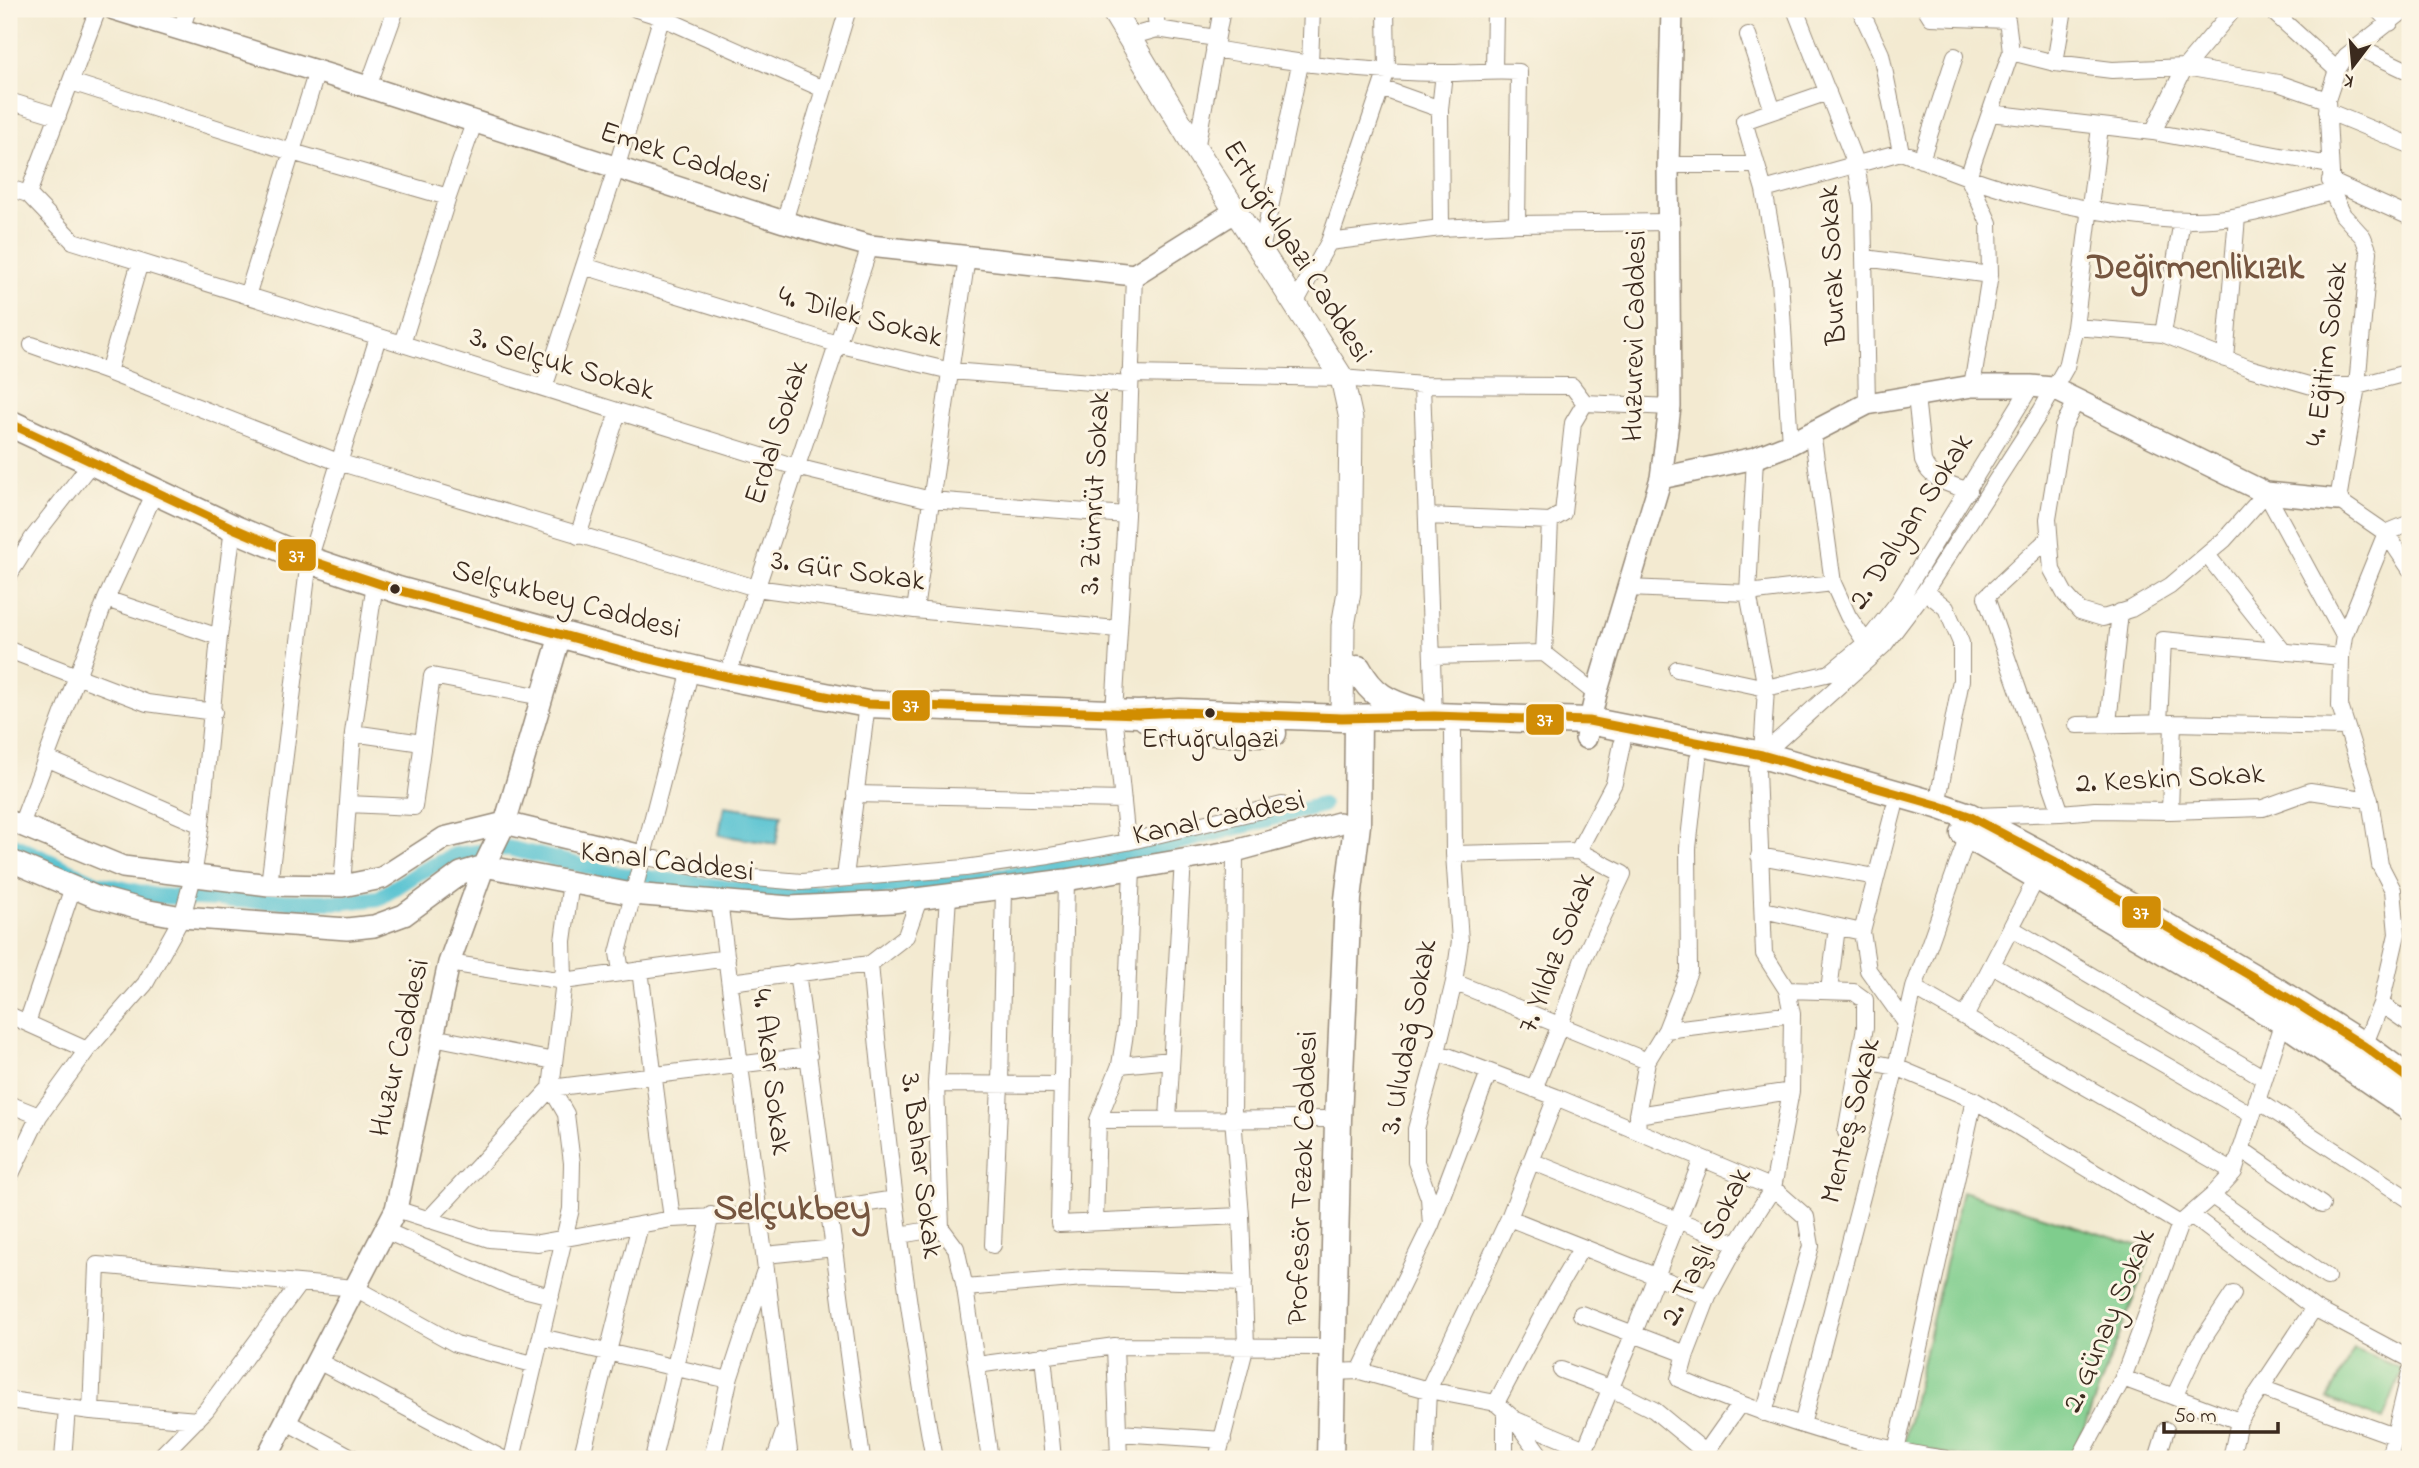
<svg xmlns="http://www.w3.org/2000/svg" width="2419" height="1468" viewBox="0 0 2419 1468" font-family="'Indie Flower',sans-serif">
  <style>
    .green { fill: #7fcd8d; stroke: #5d7c56; stroke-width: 2 }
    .water { fill: #56c2d1; stroke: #487678; stroke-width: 2 }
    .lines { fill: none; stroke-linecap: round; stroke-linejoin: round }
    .canal { stroke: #56c2d1; stroke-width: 16 }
    .minor-casing { stroke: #978a78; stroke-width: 18 }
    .tertiary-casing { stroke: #978a78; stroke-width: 24 }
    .secondary-casing { stroke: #978a78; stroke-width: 25 }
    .primary-casing { stroke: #978a78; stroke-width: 29 }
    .minor { stroke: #fff; stroke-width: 16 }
    .tertiary { stroke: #fff; stroke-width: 21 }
    .secondary { stroke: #fff; stroke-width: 23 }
    .primary { stroke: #fff; stroke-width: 26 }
    .bus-1-casing { stroke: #fcf5e5; stroke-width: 14 }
    .bus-1 { stroke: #d18d06; stroke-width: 9 }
    .bus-dot { fill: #3b2a1e; stroke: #fcf5e5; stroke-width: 2.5 }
    .labels { text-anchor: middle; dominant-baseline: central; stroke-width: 6; stroke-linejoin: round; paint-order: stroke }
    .bus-label { font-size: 28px; fill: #3b2a1e; stroke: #fcf5e5 }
    .street-label { font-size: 30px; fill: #3b2a1e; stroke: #fcf5e5 }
    .district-label { font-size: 37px; font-weight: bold; fill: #765640; stroke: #fcf5e5 }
    .line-badge { stroke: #fcf5e5; stroke-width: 2.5 }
    .badge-label { font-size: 19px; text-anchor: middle; font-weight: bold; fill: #fff }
  </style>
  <rect width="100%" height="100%" fill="#fcf5e5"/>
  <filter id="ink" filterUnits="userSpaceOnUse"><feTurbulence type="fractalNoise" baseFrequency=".0143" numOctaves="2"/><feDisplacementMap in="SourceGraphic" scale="14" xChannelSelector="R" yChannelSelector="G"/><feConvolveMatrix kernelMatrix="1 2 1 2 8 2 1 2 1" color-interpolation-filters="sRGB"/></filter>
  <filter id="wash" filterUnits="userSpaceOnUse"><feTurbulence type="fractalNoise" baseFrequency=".00686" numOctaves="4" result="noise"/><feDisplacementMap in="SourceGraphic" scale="28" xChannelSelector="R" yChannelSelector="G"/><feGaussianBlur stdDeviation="1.57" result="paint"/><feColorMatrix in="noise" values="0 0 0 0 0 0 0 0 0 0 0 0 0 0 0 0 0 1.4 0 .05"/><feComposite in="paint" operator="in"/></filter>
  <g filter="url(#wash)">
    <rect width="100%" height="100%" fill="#f3ead1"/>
    <!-- green -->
    <path class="green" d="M1962 1191 2152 1250 2072 1459H1979L1903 1447Z
      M2354 1349 2403 1369 2383 1420 2328 1399Z"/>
    <!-- water -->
    <path class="water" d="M724 806 781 814 776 844 719 835Z"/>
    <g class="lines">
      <!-- canal -->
      <path class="canal" d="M9 843 97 883 156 896 256 901 343 902 379 898 418 873 455 855 508 848 617 874 737 889 799 894 966 881 1112 860 1322 805"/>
    </g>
  </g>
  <g filter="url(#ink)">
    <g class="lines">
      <defs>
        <path id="minor" d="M636 9 661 17 823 89
          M1155 9 1157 29
          M1795 9 1856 165 1863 205 1867 404
          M1860 9 1881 54 1901 152
          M1926 9 1931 17 2007 20 2011 52
          M2270 9 2337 70
          M2377 9 2390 23
          M2406 9 2346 56 2337 70 2327 100 2332 192 2343 215 2363 237 2369 252 2357 386 2338 500 2386 533 2410 569
          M181 30 188 9
          M1748 35 1773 111
          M1129 37 1157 29 1216 38
          M2357 47 2410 72
          M1214 49C1290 62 1367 73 1444 73 1469 73 1494 70 1519 72L1517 224
          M2055 63 2064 9
          M1310 64 1312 9
          M1494 70 1495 9
          M71 82 292 152 448 197
          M368 87 396 9
          M1381 88 1440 109
          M9 101 58 116
          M2327 111 2410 145
          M1990 113 2153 132 2329 165
          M2153 132 2185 67 2234 9
          M1196 149 1222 9
          M1921 160 1955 56
          M1668 165H1756
          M1968 177C2040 203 2162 230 2238 216 2269 211 2301 200 2332 192
          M1968 177 1989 223 1990 275 1972 386
          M2330 181 2410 217
          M9 188 28 194 73 241 796 467 931 500 1126 515
          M1764 190 1901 152 1968 177 2011 52 2055 63 2112 70 2185 67 2278 83 2327 100
          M28 194 98 9
          M784 222 848 9
          M1441 228 1440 109 1444 73
          M1329 242 1387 70 1386 9
          M1261 251 1300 64
          M1865 258 1990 275
          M140 262 108 372 338 462 756 588 915 610 1117 629
          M584 266 837 344 951 371 1129 385
          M247 296 317 71
          M1294 305 1329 242 1441 228 1517 224 1668 222
          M2075 327 2100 127
          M2163 334 2182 220
          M402 344 448 197 474 123
          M32 345 108 372
          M2225 359 2237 217
          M1129 374 1342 378 1422 385 1572 386 1585 403 1670 407
          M1422 385 1434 716
          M544 388 616 169 664 9
          M1916 396 1923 461C1931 481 1950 484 1969 491
          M2076 401 2063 427 2048 519 2052 570 2065 594 2080 611 2103 618 2131 609 2170 586 2224 540 2266 493 2344 636
          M1812 431 1833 583 1848 616 1866 643
          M1790 444 1780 279 1764 190 1744 121 1828 92
          M1427 516 1550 521
          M578 536 618 412
          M2049 538 1986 597 2061 813
          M2207 555 2283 651
          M9 575 32 539 92 462
          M1628 588 1748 593 1833 583
          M1925 591 1946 608 1961 643V680L1937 805
          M106 599 219 637
          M915 610 967 257
          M9 650 147 703 214 712
          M1544 653 1550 521 1563 513 1573 423 1585 403
          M1433 656 1544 653 1596 694
          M1677 669 1766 688 1748 593 1755 458
          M727 677 870 246
          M2108 723 2120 612
          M2159 723 2163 640 2341 657
          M2077 725 2173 723 2346 727
          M353 733 422 743
          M1762 755 1766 688 1830 673 1866 643 1899 601 2031 386
          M46 758 201 825
          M855 794 1123 800
          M348 804 414 807 432 676 542 697
          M2170 811 2173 723
          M1974 816 2061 813 2095 810 2170 811 2263 808 2310 791 2370 800
          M21 825 106 599 155 492
          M1127 842 1114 713 1126 515 1134 275
          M1454 854 1578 851
          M642 856 743 877 802 882 965 868 1049 856 1127 842 1282 805
          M1759 856 1876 877
          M845 877 867 704
          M1066 880 1059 1224 1241 1216
          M269 885 309 560 378 337
          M342 886 353 733 375 583
          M919 899 906 936 870 964C885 1129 904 1295 934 1459
          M719 900 790 1459
          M1763 910 1862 932 1868 970 1906 1023
          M2011 928 2264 1078
          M1862 932 1894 809
          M449 963 564 981 727 958
          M1992 965 2252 1115
          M640 970 672 1219
          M621 971 618 953 691 669
          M797 972 862 1459
          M730 982 870 964
          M1454 982 1647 1061
          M1914 988 2234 1172
          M1787 990 1854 992 1865 1000V1027L1846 1132
          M1829 991 1837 927
          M2381 1004 2410 1024
          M9 1015 87 1050
          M1965 1017 2038 875
          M27 1023 73 887
          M1666 1030 1792 1014
          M433 1037 554 1061
          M2364 1046 2381 1004 2397 934 2393 890 2380 865 2370 800 2340 706 2341 657 2344 636 2386 533 2410 523
          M1437 1052 1556 1097 1773 1188 1806 1217 1811 1246 1764 1413
          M1860 1060 1896 1067 1974 1100 2180 1224
          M1120 1065 1126 1027 1132 868
          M936 1084 1061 1085
          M1534 1089 1560 1025 1583 959 1623 874 1578 851 1614 783 1622 744
          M2257 1100 2410 1200
          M9 1104 39 1116
          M1637 1115 1791 1091
          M1168 1119 1183 859
          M1098 1120 1338 1119
          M1638 1131 1637 1115 1647 1061 1666 1030 1689 971 1688 848 1698 759
          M2241 1149 2322 1205
          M1531 1161 1737 1244
          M9 1178 39 1116 87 1050 145 984 182 917 193 877 201 825 219 637 233 528
          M2212 1196 2327 1277
          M396 1209 489 1239 538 1243 672 1219 759 1215
          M830 1209 895 1199
          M2191 1215 2314 1308 2410 1359
          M1509 1218 1708 1297
          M428 1220 551 1088 564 981 563 941 571 882
          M1095 1222 1098 1120 1120 1065 1171 1060
          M1431 1225 1429 1198 1416 1162V1129L1437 1052 1454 982 1460 941 1454 854 1453 732
          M941 1228 956 1248 965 1288 990 1459
          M386 1231 508 1285 551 1296
          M900 1235 941 1228 936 1084 948 896
          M993 1245 1000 1084 1004 888
          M765 1255 835 1248
          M965 1288 1084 1278 1244 1283
          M1581 1314 1686 1354
          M541 1337 729 1380
          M1115 1346 1119 1459
          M1043 1355 1053 1459
          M316 1360 503 1459
          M977 1365 1115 1346 1333 1347
          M1561 1370 1610 1388 1654 1410 1706 1453
          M1360 1371 1431 1225 1489 1072
          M1332 1372 1360 1371 1428 1390 1496 1403 1515 1420 1543 1459
          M2123 1378 2239 1421
          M2261 1388 2394 1436 2410 1440
          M2174 1397 2197 1348 2233 1294
          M9 1400 91 1411 97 1265 355 1288 456 1344 533 1364
          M1496 1403 1550 1301 1582 1247
          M91 1411 197 1420
          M1516 1420 1585 1449
          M285 1421 355 1459
          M1802 1425 1896 1067 1914 988 1968 835
          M1119 1433 1223 1440
          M1896 1451 1974 1100
          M63 1459 67 1408
          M158 1459 206 1410 299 1284
          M512 1459 571 1209 572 1163 566 1114 551 1088 809 1056
          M581 1459 640 1225
          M653 1459 711 1215
          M712 1459 729 1380 764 1273
          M775 1459 784 1432
          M1098 1459 1119 1457
          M1217 1459 1246 1345 1241 1216 1233 1118 1235 851
          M1425 1459 1428 1390 1509 1218 1556 1097
          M1505 1459V1411
          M1581 1459 1633 1335 1702 1159
          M1701 1459 1739 1405
          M1946 1459C1854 1445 1765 1416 1679 1379L1686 1354 1708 1297 1737 1244 1773 1188 1791 1091 1792 1014 1787 990 1764 954 1757 770 1762 755 1884 645 1925 591 2041 411 2066 367 2075 327 2163 334 2249 368 2312 386H2357L2410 372
          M2079 1459 2123 1378 2180 1224 2212 1196 2234 1172 2283 1021
          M2157 1459 2166 1430
          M2231 1459 2239 1421 2314 1308
          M2389 1459 2410 1372"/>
        <path id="tertiary" d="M114 9 368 87 784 222 870 246 1134 275 1236 211
          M1661 478 1755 458 1790 444 1867 404 1972 386H2031L2052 388 2266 493 2338 500
          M1586 738 1596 694 1661 478 1670 407 1668 165 1672 9
          M9 822 21 825 123 867 269 885 342 886 382 878 444 838 505 823 642 856
          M9 860 96 897 144 910 182 917 347 929 374 926 404 915 461 873 484 866 632 894 790 907 892 902 1066 880 1235 851 1339 823
          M266 1459 396 1209 449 963 484 866 505 823 560 636
          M1892 1459 1896 1451"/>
        <path id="secondary" d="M1112 9 1196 149 1342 378 1351 419 1349 592 1343 626 1342 718"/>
        <path id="primary" d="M9 423 233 528 309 560 398 590 643 657 727 677 867 704 1138 714 1180 712 1342 718 1434 716 1589 721 1762 755 1937 805 1969 816 2054 861 2275 990 2364 1046 2410 1080
          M1358 669C1372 695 1388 703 1416 711
          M1146 718 1179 731 1273 733
          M1964 833 2283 1021 2410 1108
          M1330 1459 1338 1119 1348 899 1357 825 1358 718"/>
      </defs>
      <!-- minor casing -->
      <use href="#minor" class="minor-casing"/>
      <!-- tertiary casing -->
      <use href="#tertiary" class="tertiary-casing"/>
      <!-- secondary casing -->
      <use href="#secondary" class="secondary-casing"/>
      <!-- primary casing -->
      <use href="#primary" class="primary-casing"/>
      <!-- minor -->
      <use href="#minor" class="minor"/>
      <!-- tertiary -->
      <use href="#tertiary" class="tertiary"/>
      <!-- secondary -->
      <use href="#secondary" class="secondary"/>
      <!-- primary -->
      <use href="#primary" class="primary"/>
      <defs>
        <path id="bus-1" d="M9 423 233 528 309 560 398 590 643 657 727 677 867 704 1138 714 1180 712 1342 718 1434 716 1589 721 1762 755 1937 805 1969 816 2054 861 2275 990 2364 1046 2410 1080"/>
      </defs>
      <!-- bus-1 casing -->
      <use href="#bus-1" class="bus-1-casing"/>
      <!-- bus-1 -->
      <use href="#bus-1" class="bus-1"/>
    </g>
  </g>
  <!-- markers -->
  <g class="bus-dot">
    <circle cx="395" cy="589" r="6"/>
    <circle cx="1210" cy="713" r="6"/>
  </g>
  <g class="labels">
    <!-- bus labels -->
    <g class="bus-label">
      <text x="1210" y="740">Ertuğrulgazi</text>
    </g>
    <!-- street labels -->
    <g class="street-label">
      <text transform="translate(684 159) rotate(18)">Emek Caddesi</text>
      <text transform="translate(1296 252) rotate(58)">Ertuğrulgazi Caddesi</text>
      <text transform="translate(1834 265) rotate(-93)">Burak Sokak</text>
      <text transform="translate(860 318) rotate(15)">4. Dilek Sokak</text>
      <text transform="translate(1636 336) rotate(-89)">Huzurevi Caddesi</text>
      <text transform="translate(2328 354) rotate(-83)">4. Eğitim Sokak</text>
      <text transform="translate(562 365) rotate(17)">3. Selçuk Sokak</text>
      <text transform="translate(778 433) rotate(-72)">Erdal Sokak</text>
      <text transform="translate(1096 493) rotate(-87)">3. Zümrüt Sokak</text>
      <text transform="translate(1912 522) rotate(-57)">2. Dalyan Sokak</text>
      <text transform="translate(848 572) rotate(8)">3. Gür Sokak</text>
      <text transform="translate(566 601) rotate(15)">Selçukbey Caddesi</text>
      <text transform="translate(2170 780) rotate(-3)">2. Keskin Sokak</text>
      <text transform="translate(1219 819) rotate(-12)">Kanal Caddesi</text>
      <text transform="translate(667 863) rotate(7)">Kanal Caddesi</text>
      <text transform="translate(1558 953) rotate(-69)">7. Yıldız Sokak</text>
      <text transform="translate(1410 1037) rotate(-79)">3. Uludağ Sokak</text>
      <text transform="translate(401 1048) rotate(-77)">Huzur Caddesi</text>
      <text transform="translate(770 1072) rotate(83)">4. Akar Sokak</text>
      <text transform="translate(1852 1121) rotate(-76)">Menteş Sokak</text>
      <text transform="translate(920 1166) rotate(83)">3. Bahar Sokak</text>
      <text transform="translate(1304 1178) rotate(-88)">Profesör Tezok Caddesi</text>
      <text transform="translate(1707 1247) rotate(-64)">2. Taşlı Sokak</text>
      <text transform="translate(2110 1321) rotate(-67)">2. Günay Sokak</text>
    </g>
    <!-- district labels -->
    <g class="district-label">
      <text x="2196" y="269">Değirmenlikızık</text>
      <text x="792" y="1210">Selçukbey</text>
    </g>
  </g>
  <g class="line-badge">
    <rect x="277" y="538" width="40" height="34" rx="7" fill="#d18d06"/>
    <rect x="891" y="689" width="40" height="33" rx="7" fill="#d18d06"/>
    <rect x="1525" y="703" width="40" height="33" rx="7" fill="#d18d06"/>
    <rect x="2121" y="895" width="41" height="34" rx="7" fill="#d18d06"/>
  </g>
  <g class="badge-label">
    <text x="297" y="562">37</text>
    <text x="911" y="712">37</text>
    <text x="1545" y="726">37</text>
    <text x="2141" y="919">37</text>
  </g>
  <!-- margin -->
  <rect width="2419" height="1468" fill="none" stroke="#fcf5e5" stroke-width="35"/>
  <!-- north arrow -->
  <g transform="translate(2353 66) rotate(196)" stroke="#fcf5e5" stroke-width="5" paint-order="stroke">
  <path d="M0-5L12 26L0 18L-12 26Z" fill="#3b2a1e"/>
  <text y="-10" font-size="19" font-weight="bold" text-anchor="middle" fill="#3b2a1e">K</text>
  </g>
  <!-- scale -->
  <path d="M2164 1422v10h114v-10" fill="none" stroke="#3b2a1e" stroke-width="3.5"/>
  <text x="2174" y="1422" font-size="21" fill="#3b2a1e" stroke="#fcf5e5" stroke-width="5" paint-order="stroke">50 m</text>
</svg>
